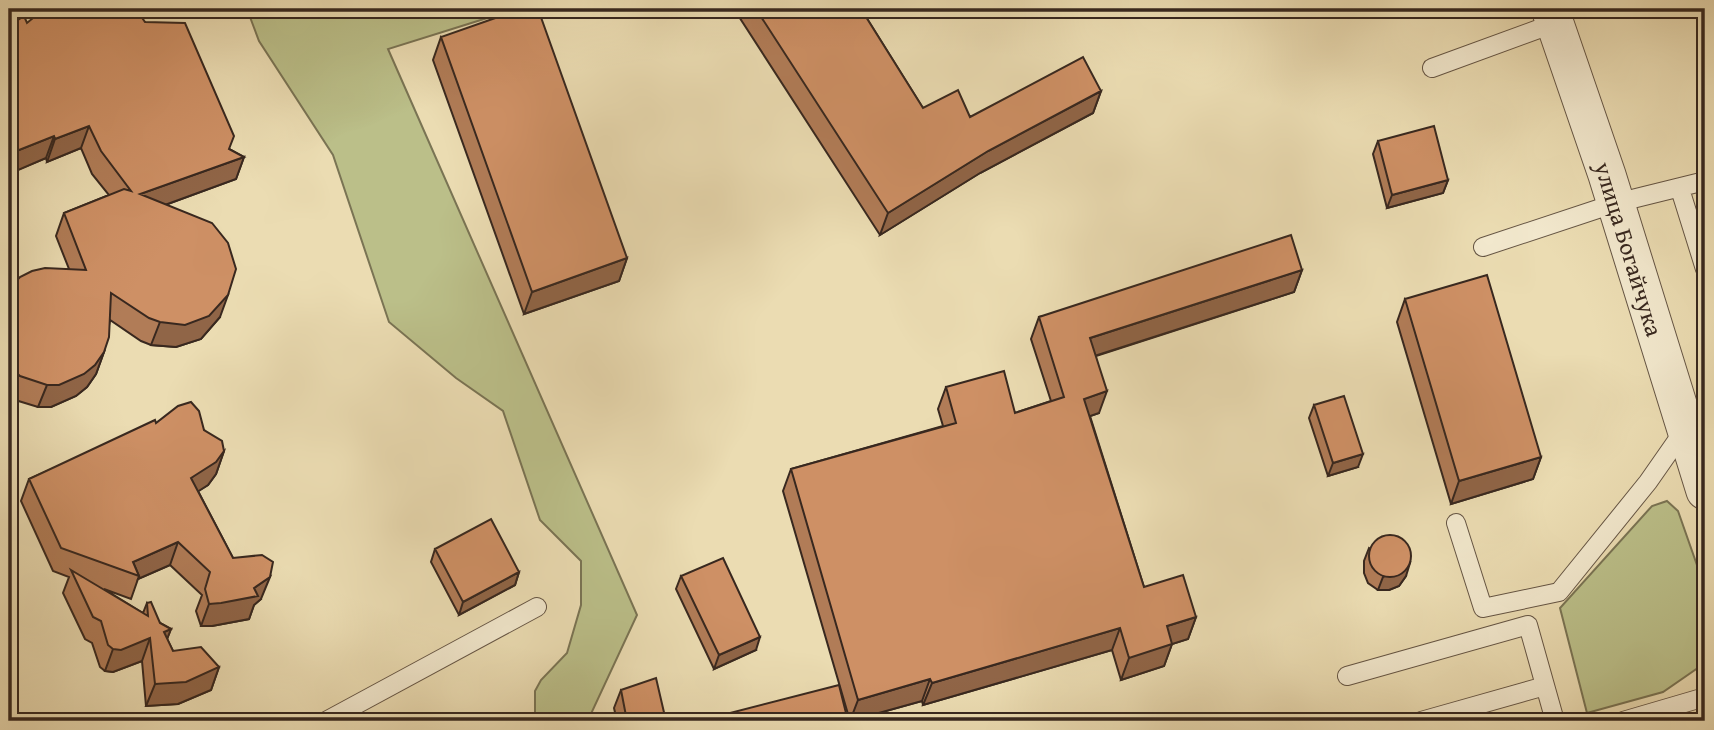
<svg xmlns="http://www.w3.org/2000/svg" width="1714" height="730" viewBox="0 0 1714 730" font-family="'Gentium Book Plus',serif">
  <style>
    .green { fill: #bbbf89; stroke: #7a7454; stroke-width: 2 }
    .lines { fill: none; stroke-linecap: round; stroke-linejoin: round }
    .lane-casing { stroke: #655544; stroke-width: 20 }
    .street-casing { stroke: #655544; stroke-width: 39 }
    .lane { stroke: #f2e8cd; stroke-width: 18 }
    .street { stroke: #f2e8cd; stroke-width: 37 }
    .wall { fill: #b17c57; stroke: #38281f; stroke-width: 2 }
    .shaded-wall { fill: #906547; stroke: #38281f; stroke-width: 2 }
    .building { fill: #ce9065; stroke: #38281f; stroke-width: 2 }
    .labels { text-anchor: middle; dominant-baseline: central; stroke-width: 5; stroke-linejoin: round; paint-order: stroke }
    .street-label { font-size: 24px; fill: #38281f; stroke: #f2e8cd }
  </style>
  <rect width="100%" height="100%" fill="#ebdcb2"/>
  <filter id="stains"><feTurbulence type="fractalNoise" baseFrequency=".00286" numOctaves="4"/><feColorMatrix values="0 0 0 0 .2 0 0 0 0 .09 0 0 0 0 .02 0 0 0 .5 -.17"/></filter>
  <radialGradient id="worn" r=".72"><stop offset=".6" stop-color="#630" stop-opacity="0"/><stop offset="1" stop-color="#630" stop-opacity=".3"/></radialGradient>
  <!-- green -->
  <path class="green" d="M247 9H516L388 49 637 615 589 718 590 721H535V691L541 680 567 653 581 605V561L540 520 503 411 456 378 389 322 333 155 259 41Z
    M1667 501 1678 511 1705 588V663L1663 692 1587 713 1560 608 1652 506Z"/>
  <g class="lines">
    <defs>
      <path id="lane" d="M1432 68 1555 23
        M1680 189 1705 269
        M1483 247 1616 203 1705 181
        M1456 523 1483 608 1559 592 1648 482 1685 429
        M1347 676 1528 625 1555 721
        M326 721 537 607
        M1421 721 1545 686
        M1623 721 1705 697"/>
      <path id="street" d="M1550 9 1607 175 1705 491"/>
    </defs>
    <!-- lane casing -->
    <use href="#lane" class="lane-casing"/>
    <!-- street casing -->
    <use href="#street" class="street-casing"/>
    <!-- lane -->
    <use href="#lane" class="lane"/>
    <!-- street -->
    <use href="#street" class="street"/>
  </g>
  <!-- wall -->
  <path class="wall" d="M734 9H861L923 108 970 117 1101 91 1093 113 980 173 880 235Z
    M145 22 229 149 244 157 236 179 165 205 220 317 201 339 176 347 151 345 141 341 110 320 104 352 96 374 87 387 76 396 51 407H38L12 399 9 396V289L69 269 56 236 64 213 109 195 92 174 81 148 47 162 46 158 12 172 9 193V26L27 23Z
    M441 37 627 258 619 281 524 314 433 60Z
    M1378 141 1448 180 1443 193 1387 208 1373 154Z
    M1302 270 1294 292 1096 356 1099 413 1090 416 1144 587 1196 617 1188 639 1172 644 1164 666 1121 680 1112 650 923 705 922 701 850 721 783 491 791 469 943 426 938 409 946 387 1015 413 1051 401 1031 339 1039 317Z
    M1405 299 1541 457 1533 479 1451 504 1397 322Z
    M1314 405 1358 467 1328 476 1309 418Z
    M156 423 204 430 224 451 216 474 208 485 198 491 233 558 261 599 254 605 249 619 212 626H201L196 611 202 595 170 565 138 579 131 599 104 589 143 613 147 603 160 623 171 629 167 639 173 651 219 667 211 690 178 704 146 706 142 661 113 672 105 671 100 667 92 643 85 639 63 593 69 577 53 571 21 501 29 479Z
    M1369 548 1406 576 1399 586 1389 590H1378L1368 583 1364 573V561Z
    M435 549 519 572 515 585 459 615 431 562Z
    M681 576 756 650 714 669 676 589Z
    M621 690 666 721H617L614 708Z"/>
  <!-- shaded-wall -->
  <path class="shaded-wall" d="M1101 91 1093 113 980 173 880 235 888 213 988 151Z
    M89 126 81 148 47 162 55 139Z
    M54 136 46 158 9 174V154Z
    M244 157 236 179 132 217 140 194Z
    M14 178 9 193V180Z
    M1448 180 1443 193 1387 208 1392 195Z
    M627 258 619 281 524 314 532 292Z
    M1302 270 1294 292 1082 360 1090 338Z
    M228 295 220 317 201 339 176 347 151 345 160 322Z
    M104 352 96 374 87 387 76 396 51 407H38L47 385Z
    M1107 391 1099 413 1076 421 1084 399Z
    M224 451 216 474 208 485 183 501 191 478Z
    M1363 454 1358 467 1328 476 1333 463Z
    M1541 457 1533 479 1451 504 1459 481Z
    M178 542 170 565 138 579 139 576 133 562Z
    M1410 563 1406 576 1399 586 1389 590H1378L1383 577Z
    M519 572 515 585 459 615 463 602Z
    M270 577 261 599 254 605 249 619 212 626H201L209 604 254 588Z
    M1196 617 1188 639 1172 644 1164 666 1121 680 1129 658 1167 626Z
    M1120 628 1112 650 923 705 932 683Z
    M171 629 162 652 164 632Z
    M760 637 756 650 714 669 719 655Z
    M150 638 142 661 113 672 105 671 113 649Z
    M219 667 211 690 178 704 146 706 155 684Z
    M930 679 922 701 850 721 858 700Z"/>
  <!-- building -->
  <path class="building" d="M44 9H136L145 22 185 23 234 136 229 149 244 157 140 194 212 223 228 243 236 269 228 295 209 316 185 325 160 322 149 318 111 293 109 337 104 352 95 365 84 374 59 385H47L20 376 9 366V289L20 277 32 271 45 268 86 270 64 213 124 189 131 191 101 151 89 126 55 139 54 136 9 154V66L14 64 9 63V26L24 16 27 23Z
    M521 9H538L627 258 532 292 441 37Z
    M756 9H861L923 108 958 90 970 117 1083 57 1101 91 988 151 888 213Z
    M1434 126 1448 180 1392 195 1378 141Z
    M9 166 14 178 9 180Z
    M1291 235 1302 270 1090 338 1107 391 1084 399 1144 587 1183 575 1196 617 1167 626 1172 644 1129 658 1120 628 932 683 930 679 858 700 791 469 956 423 946 387 1004 371 1015 413 1064 397 1039 317Z
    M1487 275 1541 457 1459 481 1405 299Z
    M1344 396 1363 454 1333 463 1314 405Z
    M191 402 199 411 204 430 222 441 224 451 216 462 191 478 233 558 262 555 273 562 270 577 254 588 258 596 221 603 209 604 205 589 210 572 178 542 133 562 139 576 61 548 29 479 155 420 156 423 178 406Z
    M491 519 519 572 463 602 435 549Z
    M1369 556a21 21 0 1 1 42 0a21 21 0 1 1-42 0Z
    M723 558 760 637 719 655 681 576Z
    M71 570 148 616 147 603 151 602 160 623 171 629 164 632 173 651 201 647 219 667 186 682 155 684 150 638 121 650 113 649 108 645 101 621 93 617Z
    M656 678 666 721H627L621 690Z
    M839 685 848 721H699Z"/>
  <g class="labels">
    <!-- street labels -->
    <g class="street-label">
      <text transform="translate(1629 249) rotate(73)">улица Богайчука</text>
    </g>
  </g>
  <!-- margin -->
  <rect width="1714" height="730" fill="none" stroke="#ebdcb2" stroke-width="35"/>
  <rect x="10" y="10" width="1693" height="709" fill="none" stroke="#38281f" stroke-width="3.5"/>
  <rect x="18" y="18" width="1679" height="695" fill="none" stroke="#38281f" stroke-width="2"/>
  <rect width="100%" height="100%" filter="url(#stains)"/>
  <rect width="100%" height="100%" fill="url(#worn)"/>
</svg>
